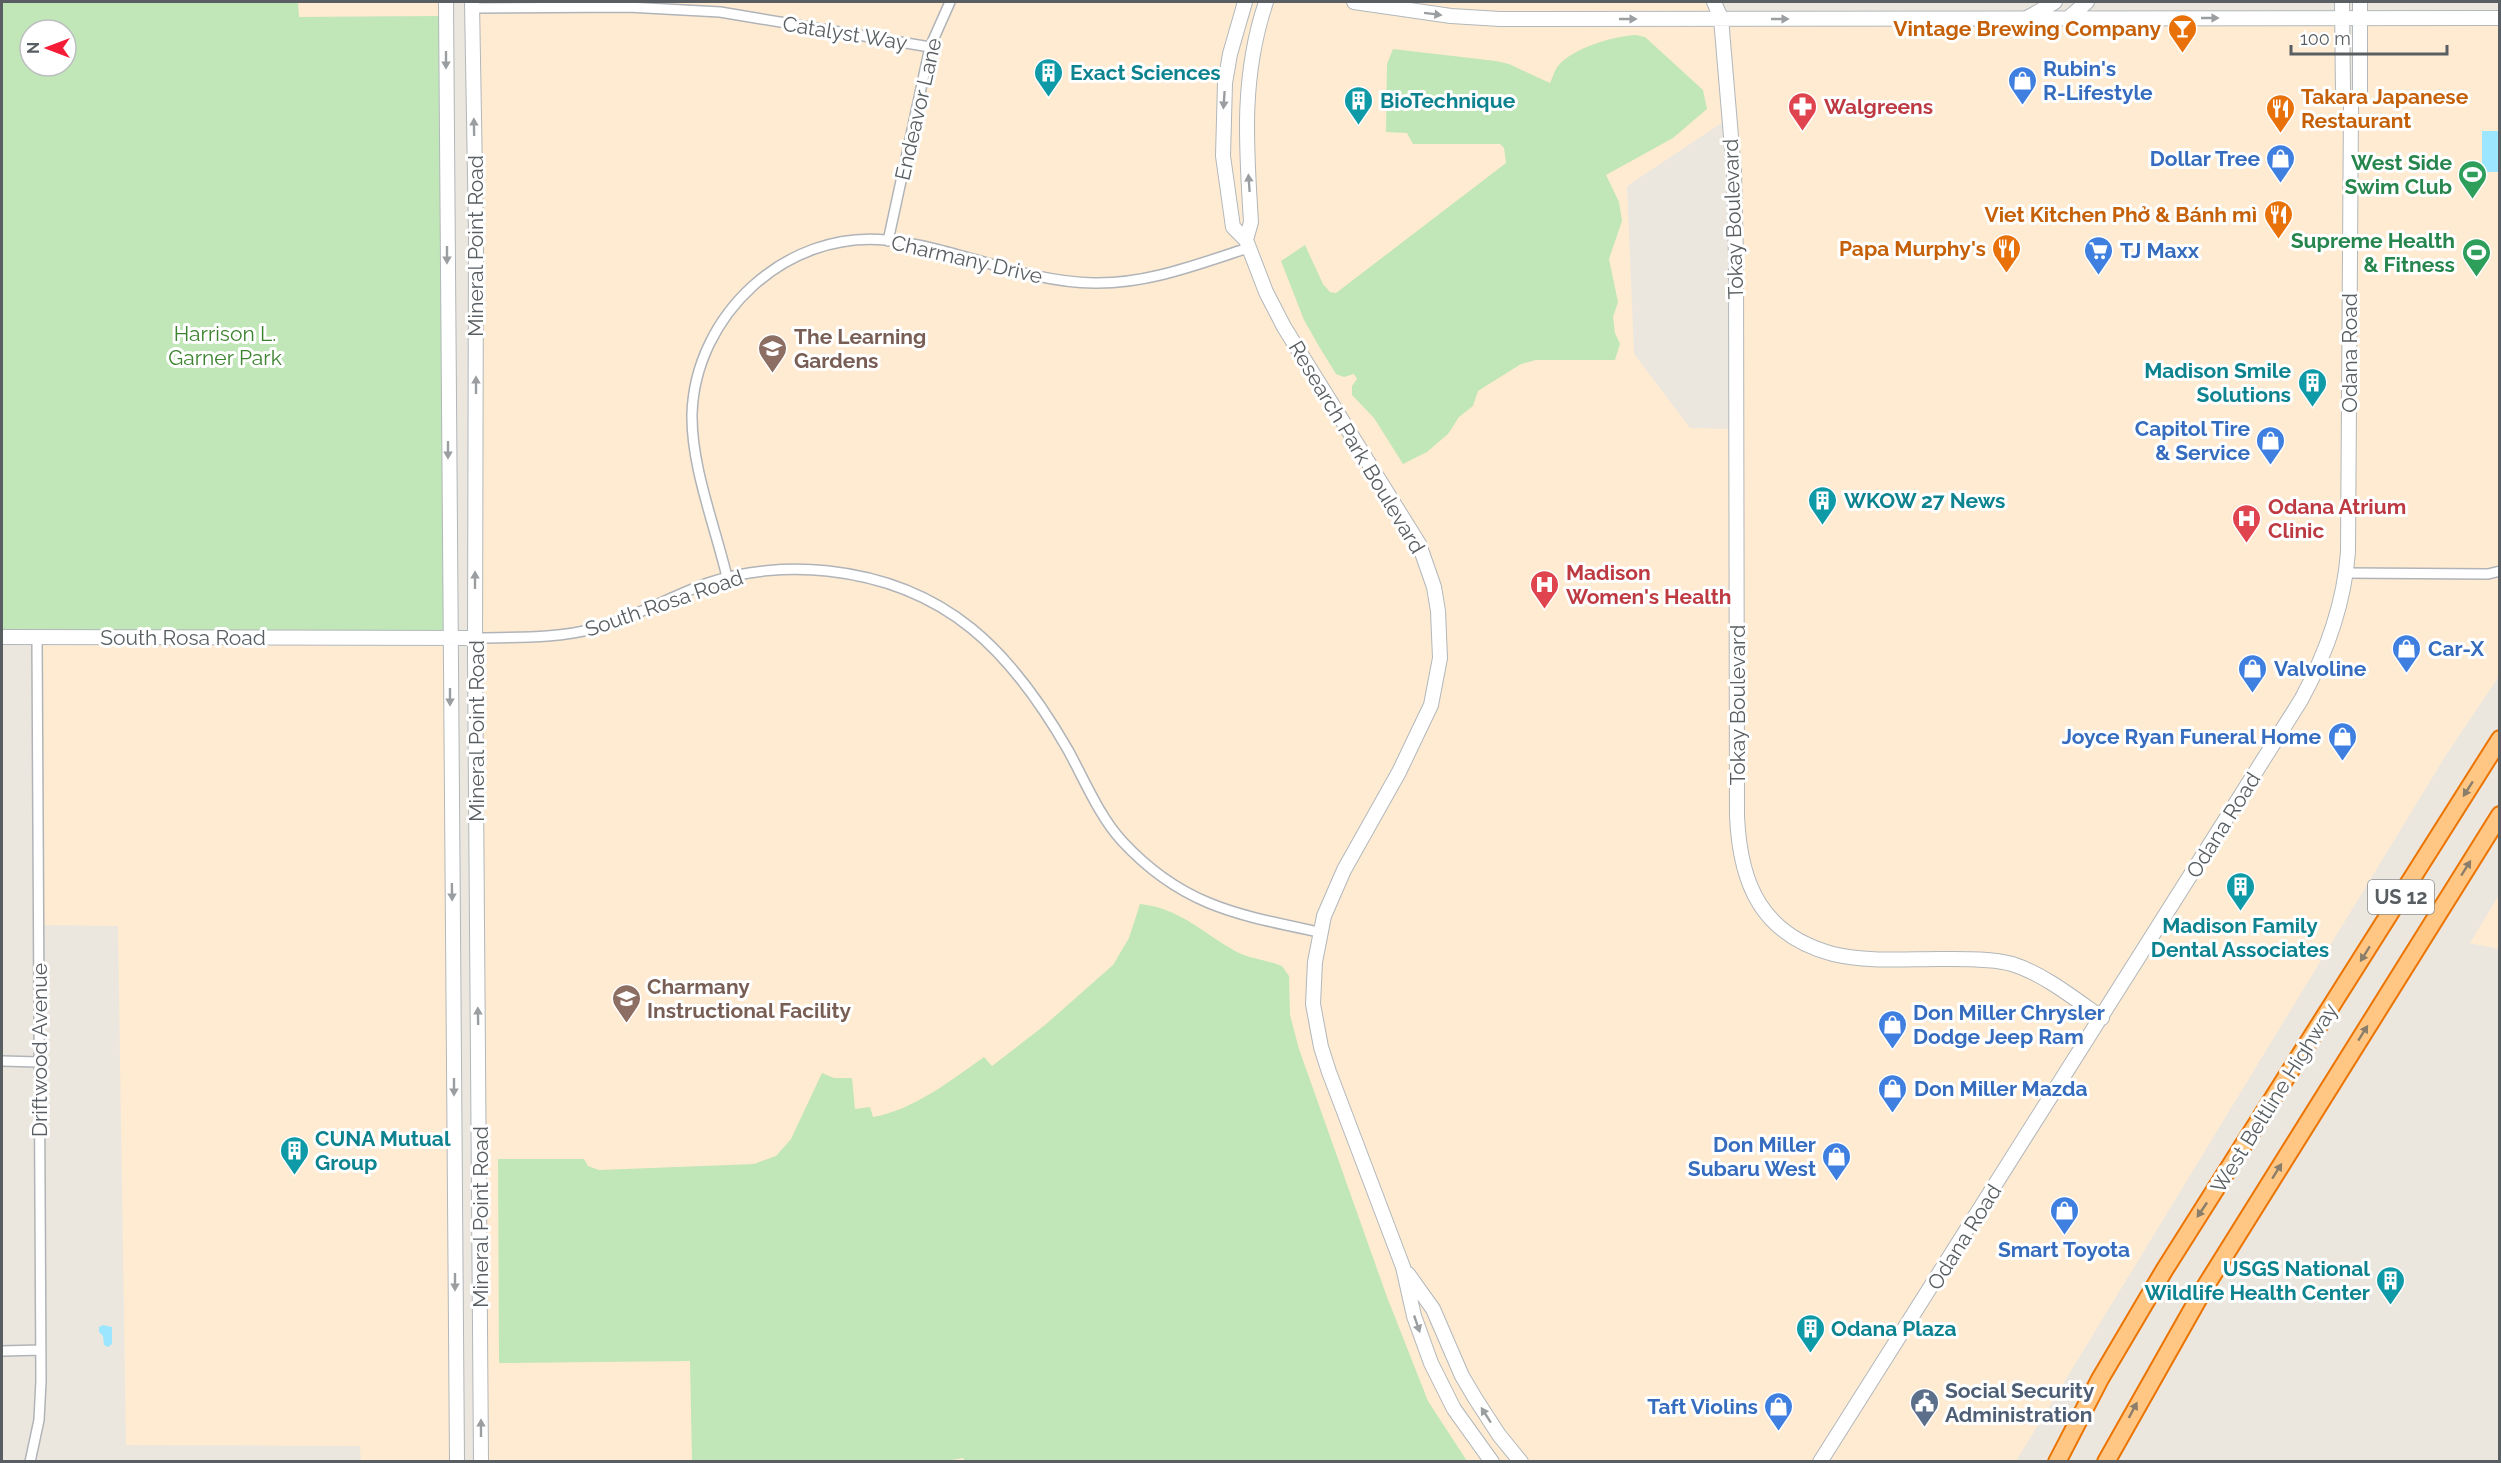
<svg xmlns="http://www.w3.org/2000/svg" width="2501" height="1463" viewBox="0 0 2501 1463" font-family="Raleway,sans-serif">
  <style>
    .commercial { fill: #ffebd1; fill-rule: evenodd }
    .green { fill: #c1e6b8; fill-rule: evenodd }
    .water { fill: #9ce7ff }
    .lines { fill: none; stroke-linecap: round; stroke-linejoin: round }
    .street-casing { stroke: #b0b4b8; stroke-width: 12 }
    .secondary-casing { stroke: #b1b7bb; stroke-width: 16 }
    .highway-casing { stroke: #eb7300; stroke-width: 20 }
    .street { stroke: #fff; stroke-width: 9 }
    .secondary { stroke: #fff; stroke-width: 14 }
    .highway { stroke: #ffc783; stroke-width: 16 }
    .oneway { fill: #9b9ea0 }
    .oneway2 { fill: #8a7e6b }
    .labels { text-anchor: middle; dominant-baseline: central; stroke-width: 6; stroke-linejoin: round; paint-order: stroke }
    .shield { fill: #fff; stroke: #8a8e90; stroke-width: 1.5 }
    .shield-label { font-size: 20px; font-weight: bold; fill: #585e61 }
    .food-label { font-size: 21px; font-weight: bold; fill: #c56008; stroke: #fff; text-anchor: end }
    .street-label { font-size: 21px; fill: #585e61; stroke: #fff }
    .shop-label { font-size: 21px; font-weight: bold; fill: #366cbe; stroke: #fff; text-anchor: start }
    .culture-label { font-size: 21px; font-weight: bold; fill: #0d838f; stroke: #fff; text-anchor: start }
    .health-label { font-size: 21px; font-weight: bold; fill: #be3a42; stroke: #fff; text-anchor: start }
    .leisure-label { font-size: 21px; font-weight: bold; fill: #27864d; stroke: #fff; text-anchor: end }
    .park-label { font-size: 21px; fill: #3b832e; stroke: #fff }
    .education-label { font-size: 21px; font-weight: bold; fill: #785e54; stroke: #fff; text-anchor: start }
    .service-label { font-size: 21px; font-weight: bold; fill: #4e5e75; stroke: #fff; text-anchor: start }
  </style>
  <rect width="100%" height="100%" fill="#ece7de"/>
  <!-- commercial -->
  <path class="commercial" d="M298 2H446V16L298 17Z
    M472 2H1713L1725 19 2342 18 2343 93H2360V19L2499 18V676L2446 755 2016 1461H481ZM1729 118 1736 429 1690 428 1634 354 1627 186Z
    M37 637 449 638 457 1461H361L360 1446 126 1445 118 926 38 925Z
    M2499 895V949L2470 943Z"/>
  <!-- green -->
  <path class="green" d="M2 2H298L299 17 446 16 449 638 2 637ZM30 30H66V66H30Z
    M1636 35 1645 37 1703 90 1707 109 1673 138 1606 175 1619 202 1622 221 1609 259 1618 302 1613 317 1615 333 1620 344 1615 360H1536L1521 364 1478 391 1473 406 1459 417 1448 434 1427 452 1403 464 1374 418 1352 395V386L1357 379 1354 374 1344 377 1336 374 1320 348 1304 320 1281 261 1305 245 1323 284 1330 292 1336 293 1506 163 1504 148 1500 144H1413L1407 133 1386 132 1387 64 1393 49 1496 61 1509 64 1550 83C1553 77 1554 71 1558 66 1573 48 1613 36 1636 35Z
    M1140 904C1180 908 1204 934 1237 952 1251 959 1267 960 1282 966L1289 976 1290 1015 1299 1049 1387 1297 1428 1401 1467 1461 966 1462 963 1458 940 1462 692 1461 690 1361 499 1363 498 1159H584L588 1166 599 1170 754 1164 776 1156 791 1139 822 1073 834 1078H852L855 1109 870 1107 873 1117C914 1110 951 1080 984 1057L992 1066 1045 1025 1113 965 1129 938Z"/>
  <!-- water -->
  <path class="water" d="M2482 131H2499V172H2482Z
    M103 1325 112 1327V1344L108 1347 104 1345 103 1336 99 1332V1327Z"/>
  <g class="lines">
    <defs>
      <path id="street" d="M473 8 628 7 720 12 930 47
        M888 241 930 47 950 2
        M2347 573 2488 574 2500 571
        M727 577C715 526 691 466 692 414 695 315 786 230 886 240 956 247 1023 282 1094 283 1148 284 1198 264 1248 248
        M475 638C515 637 557 639 596 628 635 617 670 597 708 583 745 570 789 567 828 571 947 584 1011 651 1068 750 1084 779 1099 816 1122 841 1182 906 1238 915 1319 932
        M2 1061 39 1062
        M2 1351 41 1350
        M30 1462 39 1420 41 1381 37 637"/>
      <path id="secondary" d="M446 2 457 1462
        M472 2 476 233 475 656 481 1462
        M1245 2 1230 54 1225 83 1223 156 1233 227 1246 240 1266 292 1284 327 1419 544 1434 587 1438 611 1440 658 1431 705 1399 772 1344 870 1324 916 1315 962 1313 1004 1321 1047 1329 1072 1403 1267 1414 1316 1431 1363 1454 1409 1492 1462
        M1354 2 1451 16 1500 19 2500 18
        M1714 2 1721 18 1734 172 1736 259 1737 816C1740 885 1762 935 1833 954 1866 962 1905 959 1939 959 1959 959 1992 958 2012 964 2044 974 2075 999 2102 1018
        M2027 18 2055 2
        M2067 19 2087 2
        M2351 104 2360 93V2
        M1246 240 1251 222C1246 145 1241 76 1266 2
        M2 637 475 638
        M1408 1274 1433 1309 1462 1376 1475 1398 1499 1435 1521 1462
        M1820 1462 2301 700C2326 654 2344 606 2348 552L2351 104 2343 93 2342 2"/>
      <path id="highway" d="M2057 1462 2100 1379 2165 1269 2500 739
        M2106 1462 2205 1287 2500 815"/>
    </defs>
    <!-- street casing -->
    <use href="#street" class="street-casing"/>
    <!-- secondary casing -->
    <use href="#secondary" class="secondary-casing"/>
    <!-- highway casing -->
    <use href="#highway" class="highway-casing"/>
    <!-- street -->
    <use href="#street" class="street"/>
    <!-- secondary -->
    <use href="#secondary" class="secondary"/>
    <!-- highway -->
    <use href="#highway" class="highway"/>
  </g>
  <!-- one-way arrows -->
  <defs><path id="oneway-solid" d="M-6-.8H1V-3.2L6.5 0L1 3.2V.8H-6Z" transform="scale(1.5)"/></defs>
  <g class="oneway">
    <use href="#oneway-solid" transform="translate(1433 14) rotate(7)"/>
    <use href="#oneway-solid" transform="translate(2210 18)"/>
    <use href="#oneway-solid" transform="translate(1628 19)"/>
    <use href="#oneway-solid" transform="translate(1780 19)"/>
    <use href="#oneway-solid" transform="translate(446 60) rotate(90)"/>
    <use href="#oneway-solid" transform="translate(1224 100) rotate(94)"/>
    <use href="#oneway-solid" transform="translate(474 127) rotate(-91)"/>
    <use href="#oneway-solid" transform="translate(1249 183) rotate(-94)"/>
    <use href="#oneway-solid" transform="translate(447 255) rotate(90)"/>
    <use href="#oneway-solid" transform="translate(476 385) rotate(-90)"/>
    <use href="#oneway-solid" transform="translate(448 450) rotate(90)"/>
    <use href="#oneway-solid" transform="translate(475 580) rotate(-90)"/>
    <use href="#oneway-solid" transform="translate(450 697) rotate(90)"/>
    <use href="#oneway-solid" transform="translate(452 892) rotate(89)"/>
    <use href="#oneway-solid" transform="translate(478 1016) rotate(-91)"/>
    <use href="#oneway-solid" transform="translate(454 1087) rotate(90)"/>
    <use href="#oneway-solid" transform="translate(455 1282) rotate(90)"/>
    <use href="#oneway-solid" transform="translate(1417 1324) rotate(71)"/>
    <use href="#oneway-solid" transform="translate(1486 1415) rotate(-123)"/>
    <use href="#oneway-solid" transform="translate(481 1428) rotate(-90)"/>
  </g>
  <g class="oneway2">
    <use href="#oneway-solid" transform="translate(2468 789) rotate(123)"/>
    <use href="#oneway-solid" transform="translate(2466 868) rotate(-58)"/>
    <use href="#oneway-solid" transform="translate(2365 954) rotate(122)"/>
    <use href="#oneway-solid" transform="translate(2363 1033) rotate(-58)"/>
    <use href="#oneway-solid" transform="translate(2277 1171) rotate(-58)"/>
    <use href="#oneway-solid" transform="translate(2202 1210) rotate(124)"/>
    <use href="#oneway-solid" transform="translate(2133 1410) rotate(-62)"/>
  </g>
  <!-- icons -->
  <defs>
    <symbol id="bar-pin" viewBox="-11 -11 22 30"><path d="M0 17L-7.5 6A9.5 9.5 0 1 1 7.5 6Z" fill="#e8710a" stroke="#fff"/><path d="M-6-5H6L.8 .8V4.5H3.5V6h-7V4.5H-.8V.8Z" fill="#fff"/></symbol>
    <symbol id="building-pin" viewBox="-11 -11 22 30"><path d="M0 17L-7.5 6A9.5 9.5 0 1 1 7.5 6Z" fill="#0f9aa8" stroke="#fff"/><path d="M-4-6H4V6H1V3H-1V6H-4ZM-2.5-4.3h1.7v1.8h-1.7ZM.8-4.3h1.7v1.8H.8ZM-2.5-1h1.7V.8h-1.7ZM.8-1h1.7V.8H.8Z" fill="#fff"/></symbol>
    <symbol id="shop-pin" viewBox="-11 -11 22 30"><path d="M0 17L-7.5 6A9.5 9.5 0 1 1 7.5 6Z" fill="#3f7fe0" stroke="#fff"/><path d="M-5-2.5h2.3a2.7 3.5 0 0 1 5.4 0H5L5.5 6h-11ZM-1.5-2.5h3a1.5 2.3 0 0 0-3 0Z" fill="#fff"/></symbol>
    <symbol id="pharmacy-pin" viewBox="-11 -11 22 30"><path d="M0 17L-7.5 6A9.5 9.5 0 1 1 7.5 6Z" fill="#e0444e" stroke="#fff"/><path d="M-2-6h4v4h4v4h-4v4h-4v-4h-4v-4h4Z" fill="#fff"/></symbol>
    <symbol id="restaurant-pin" viewBox="-11 -11 22 30"><path d="M0 17L-7.5 6A9.5 9.5 0 1 1 7.5 6Z" fill="#e8710a" stroke="#fff"/><path d="M-5-6h1v4h1v-4h1v4h1v-4h1v5L-1.5 .5V6h-2V.5L-5-1ZM5-6V6H3V1.5H1.5Q1.5-4 5-6Z" fill="#fff"/></symbol>
    <symbol id="stadium-pin" viewBox="-11 -11 22 30"><path d="M0 17L-7.5 6A9.5 9.5 0 1 1 7.5 6Z" fill="#2e9e5b" stroke="#fff"/><path d="M0-5a6.5 5 0 1 0 0 10a6.5 5 0 1 0 0-10ZM-3.5-1.8h7v3.6h-7Z" fill="#fff"/></symbol>
    <symbol id="supermarket-pin" viewBox="-11 -11 22 30"><path d="M0 17L-7.5 6A9.5 9.5 0 1 1 7.5 6Z" fill="#3f7fe0" stroke="#fff"/><path d="M-6-5.5h2.5l.6 2H6L4.5 2H-2.5L-4.4-4H-6ZM-1.5 3.2a1.3 1.3 0 1 0 .1 0ZM3 3.2a1.3 1.3 0 1 0 .1 0Z" fill="#fff"/></symbol>
    <symbol id="school-pin" viewBox="-11 -11 22 30"><path d="M0 17L-7.5 6A9.5 9.5 0 1 1 7.5 6Z" fill="#8d6e63" stroke="#fff"/><path d="M0-5L7-2L0 1L-7-2ZM-4 1L0 2.5L4 1V4Q0 6-4 4Z" fill="#fff"/></symbol>
    <symbol id="hospital-pin" viewBox="-11 -11 22 30"><path d="M0 17L-7.5 6A9.5 9.5 0 1 1 7.5 6Z" fill="#e0444e" stroke="#fff"/><path d="M-5-5h3v3.5h4V-5h3V5h-3V1.5h-4V5h-3Z" fill="#fff"/></symbol>
    <symbol id="university-pin" viewBox="-11 -11 22 30"><path d="M0 17L-7.5 6A9.5 9.5 0 1 1 7.5 6Z" fill="#8d6e63" stroke="#fff"/><path d="M0-5L7-2L0 1L-7-2ZM-4 1L0 2.5L4 1V4Q0 6-4 4Z" fill="#fff"/></symbol>
    <symbol id="civic-pin" viewBox="-11 -11 22 30"><path d="M0 17L-7.5 6A9.5 9.5 0 1 1 7.5 6Z" fill="#5c6f8a" stroke="#fff"/><path d="M-.6-6.5H3V-4.5H.6V-3L4-1V1h2V6H-6V1h2V-1L-.6-3ZM-1.2 2.5V6h2.4V2.5Z" fill="#fff"/></symbol>
  </defs>
  <g fill-rule="evenodd">
    <use href="#bar-pin" x="2166" y="12" width="33" height="45"/>
    <use href="#building-pin" x="1032" y="56" width="33" height="45"/>
    <use href="#shop-pin" x="2006" y="64" width="33" height="45"/>
    <use href="#building-pin" x="1342" y="84" width="33" height="45"/>
    <use href="#pharmacy-pin" x="1786" y="90" width="33" height="45"/>
    <use href="#restaurant-pin" x="2264" y="92" width="33" height="45"/>
    <use href="#shop-pin" x="2264" y="142" width="33" height="45"/>
    <use href="#stadium-pin" x="2456" y="158" width="33" height="45"/>
    <use href="#restaurant-pin" x="2262" y="198" width="33" height="45"/>
    <use href="#restaurant-pin" x="1990" y="232" width="33" height="45"/>
    <use href="#supermarket-pin" x="2082" y="234" width="33" height="45"/>
    <use href="#stadium-pin" x="2460" y="236" width="33" height="45"/>
    <use href="#school-pin" x="756" y="332" width="33" height="45"/>
    <use href="#building-pin" x="2296" y="366" width="33" height="45"/>
    <use href="#shop-pin" x="2254" y="424" width="33" height="45"/>
    <use href="#building-pin" x="1806" y="484" width="33" height="45"/>
    <use href="#hospital-pin" x="2230" y="502" width="33" height="45"/>
    <use href="#hospital-pin" x="1528" y="568" width="33" height="45"/>
    <use href="#shop-pin" x="2390" y="632" width="33" height="45"/>
    <use href="#shop-pin" x="2236" y="652" width="33" height="45"/>
    <use href="#shop-pin" x="2326" y="720" width="33" height="45"/>
    <use href="#building-pin" x="2224" y="870" width="33" height="45"/>
    <use href="#university-pin" x="610" y="982" width="33" height="45"/>
    <use href="#shop-pin" x="1876" y="1008" width="33" height="45"/>
    <use href="#shop-pin" x="1876" y="1072" width="33" height="45"/>
    <use href="#building-pin" x="278" y="1134" width="33" height="45"/>
    <use href="#shop-pin" x="1820" y="1140" width="33" height="45"/>
    <use href="#shop-pin" x="2048" y="1194" width="33" height="45"/>
    <use href="#building-pin" x="2374" y="1264" width="33" height="45"/>
    <use href="#building-pin" x="1794" y="1312" width="33" height="45"/>
    <use href="#civic-pin" x="1908" y="1386" width="33" height="45"/>
    <use href="#shop-pin" x="1762" y="1390" width="33" height="45"/>
  </g>
  <g class="labels">
    <!-- shield labels -->
    <rect class="shield" x="2368" y="880" width="66" height="34" rx="4.5"/>
    <g class="shield-label">
      <text x="2401" y="897">US 12</text>
    </g>
    <!-- food labels -->
    <g class="food-label">
      <text x="2161" y="28">Vintage Brewing Company</text>
      <text x="2301" y="96" text-anchor="start">Takara Japanese<tspan x="2301" dy="24">Restaurant</tspan></text>
      <text x="2257" y="214">Viet Kitchen Phở &amp; Bánh mì</text>
      <text x="1986" y="248">Papa Murphy's</text>
    </g>
    <!-- street labels -->
    <g class="street-label">
      <text transform="translate(845 33) rotate(9)">Catalyst Way</text>
      <text transform="translate(918 109) rotate(-77)">Endeavor Lane</text>
      <text transform="translate(1733 219) rotate(-92)">Tokay Boulevard</text>
      <text transform="translate(475 246) rotate(-90)">Mineral Point Road</text>
      <text transform="translate(967 259) rotate(13)">Charmany Drive</text>
      <text transform="translate(2349 353) rotate(-90)">Odana Road</text>
      <text transform="translate(1357 447) rotate(59)">Research Park Boulevard</text>
      <text transform="translate(664 603) rotate(-19)">South Rosa Road</text>
      <text x="183" y="637">South Rosa Road</text>
      <text transform="translate(1737 705) rotate(-90)">Tokay Boulevard</text>
      <text transform="translate(476 731) rotate(-90)">Mineral Point Road</text>
      <text transform="translate(2223 825) rotate(-58)">Odana Road</text>
      <text transform="translate(39 1050) rotate(-90)">Driftwood Avenue</text>
      <text transform="translate(2274 1098) rotate(-58)">West Beltline Highway</text>
      <text transform="translate(480 1217) rotate(-90)">Mineral Point Road</text>
      <text transform="translate(1964 1237) rotate(-58)">Odana Road</text>
    </g>
    <!-- shop labels -->
    <g class="shop-label">
      <text x="2043" y="68">Rubin's<tspan x="2043" dy="24">R-Lifestyle</tspan></text>
      <text x="2260" y="158" text-anchor="end">Dollar Tree</text>
      <text x="2120" y="250">TJ Maxx</text>
      <text x="2250" y="428" text-anchor="end">Capitol Tire<tspan x="2250" dy="24">&amp; Service</tspan></text>
      <text x="2428" y="648">Car-X</text>
      <text x="2274" y="668">Valvoline</text>
      <text x="2321" y="736" text-anchor="end">Joyce Ryan Funeral Home</text>
      <text x="1913" y="1012">Don Miller Chrysler<tspan x="1913" dy="24">Dodge Jeep Ram</tspan></text>
      <text x="1914" y="1088">Don Miller Mazda</text>
      <text x="1816" y="1144" text-anchor="end">Don Miller<tspan x="1816" dy="24">Subaru West</tspan></text>
      <text x="2064" y="1249" text-anchor="middle">Smart Toyota</text>
      <text x="1758" y="1406" text-anchor="end">Taft Violins</text>
    </g>
    <!-- culture labels -->
    <g class="culture-label">
      <text x="1070" y="72">Exact Sciences</text>
      <text x="1380" y="100">BioTechnique</text>
      <text x="2291" y="370" text-anchor="end">Madison Smile<tspan x="2291" dy="24">Solutions</tspan></text>
      <text x="1844" y="500">WKOW 27 News</text>
      <text x="2240" y="925" text-anchor="middle">Madison Family<tspan x="2240" dy="24">Dental Associates</tspan></text>
      <text x="315" y="1138">CUNA Mutual<tspan x="315" dy="24">Group</tspan></text>
      <text x="2370" y="1268" text-anchor="end">USGS National<tspan x="2370" dy="24">Wildlife Health Center</tspan></text>
      <text x="1831" y="1328">Odana Plaza</text>
    </g>
    <!-- health labels -->
    <g class="health-label">
      <text x="1824" y="106">Walgreens</text>
      <text x="2268" y="506">Odana Atrium<tspan x="2268" dy="24">Clinic</tspan></text>
      <text x="1566" y="572">Madison<tspan x="1566" dy="24">Women's Health</tspan></text>
    </g>
    <!-- leisure labels -->
    <g class="leisure-label">
      <text x="2452" y="162">West Side<tspan x="2452" dy="24">Swim Club</tspan></text>
      <text x="2455" y="240">Supreme Health<tspan x="2455" dy="24">&amp; Fitness</tspan></text>
    </g>
    <!-- park labels -->
    <g class="park-label">
      <text x="225" y="333">Harrison L.<tspan x="225" dy="24">Garner Park</tspan></text>
    </g>
    <!-- education labels -->
    <g class="education-label">
      <text x="794" y="336">The Learning<tspan x="794" dy="24">Gardens</tspan></text>
      <text x="647" y="986">Charmany<tspan x="647" dy="24">Instructional Facility</tspan></text>
    </g>
    <!-- service labels -->
    <g class="service-label">
      <text x="1945" y="1390">Social Security<tspan x="1945" dy="24">Administration</tspan></text>
    </g>
  </g>
  <!-- border -->
  <rect width="2501" height="1463" fill="none" stroke="#585e61" stroke-width="6"/>
  <!-- north arrow -->
  <g transform="translate(48 48) rotate(270)"><circle r="28" fill="#ffffff" stroke="#bcbfc0" stroke-width="1.5"/>
  <path d="M0-4.5L10 22L0 15L-10 22Z" fill="#f41c36"/>
  <text y="-9" font-size="16" font-weight="bold" text-anchor="middle" fill="#585e61">N</text>
  </g>
  <!-- scale -->
  <path d="M2291 45v9h156v-9" fill="none" stroke="#585e61" stroke-width="3"/>
  <text x="2300" y="45" font-size="18" fill="#585e61" stroke="#ffffff" stroke-width="4.5" paint-order="stroke">100 m</text>
</svg>
